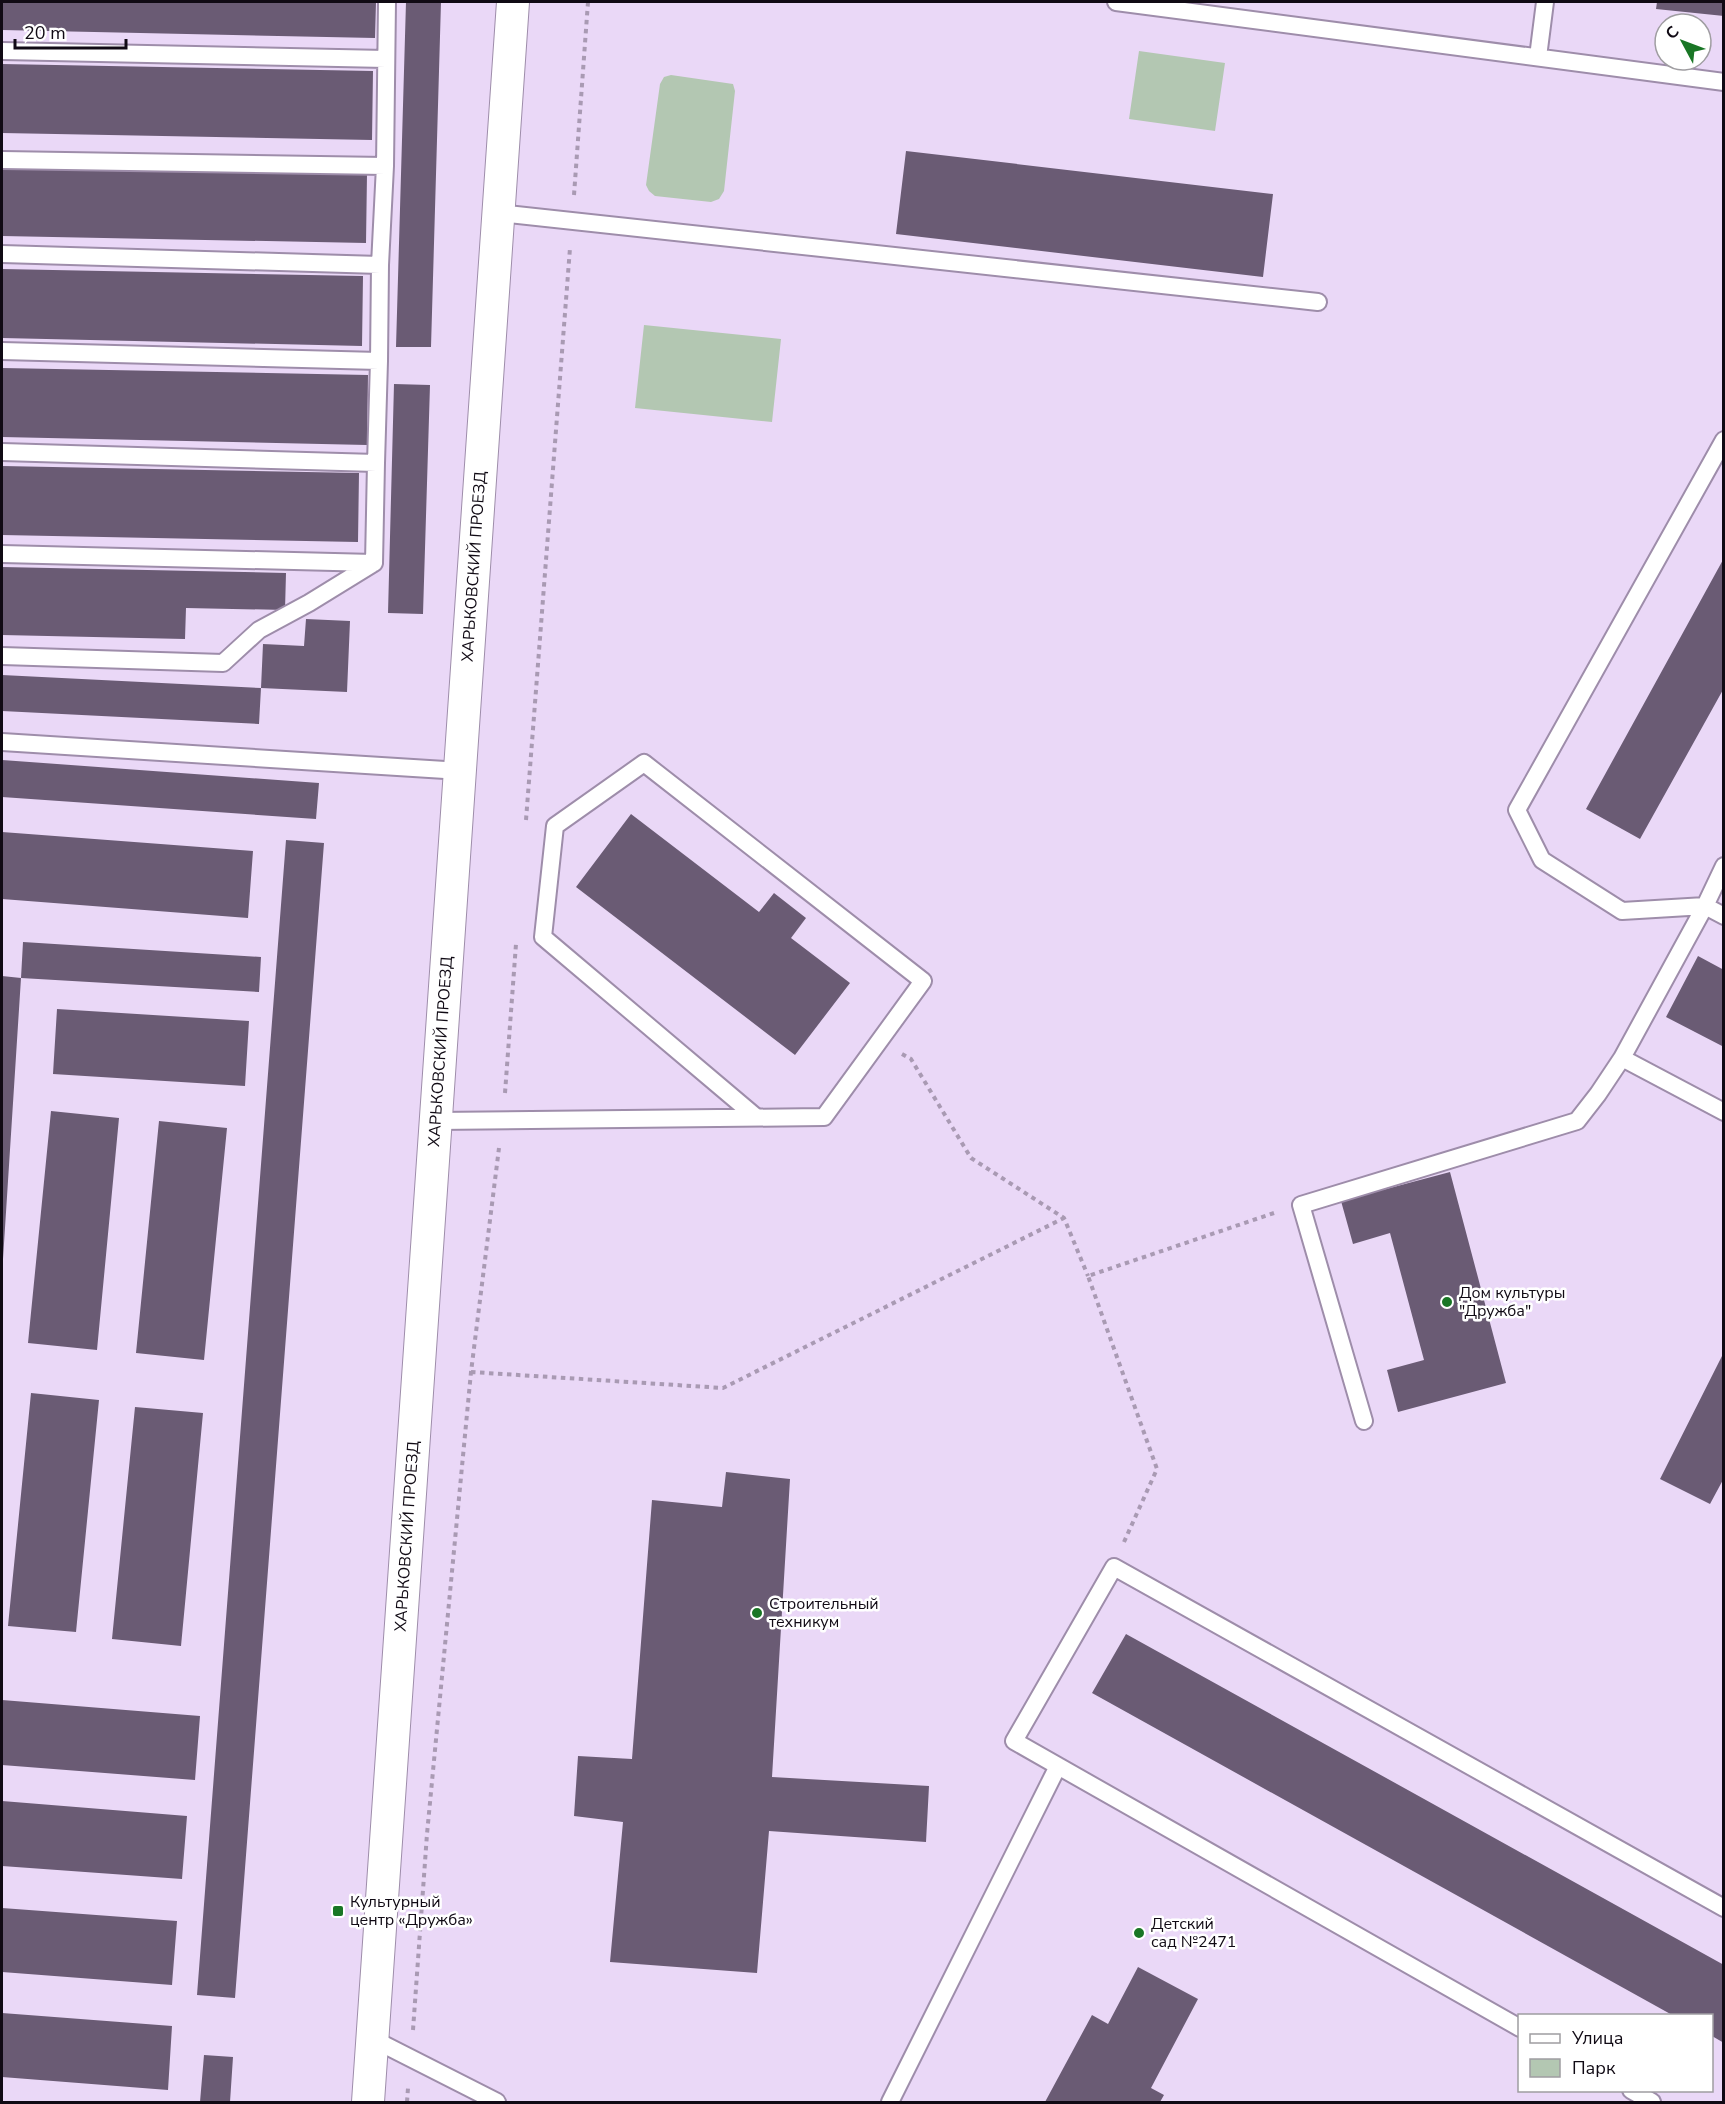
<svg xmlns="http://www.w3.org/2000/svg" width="1725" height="2104" viewBox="0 0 1725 2104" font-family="'Nunito Sans',sans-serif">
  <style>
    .green { fill: #b3c7b2 }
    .building { fill: #6a5b74 }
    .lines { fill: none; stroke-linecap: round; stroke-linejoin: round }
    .service-casing { stroke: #9e8daa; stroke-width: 20 }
    .minor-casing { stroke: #9e8daa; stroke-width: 34 }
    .path { stroke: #a99ab3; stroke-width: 4; stroke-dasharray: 4.5 4.5; stroke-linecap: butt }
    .service { stroke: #fff; stroke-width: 16 }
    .minor { stroke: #fff; stroke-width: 32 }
    .poi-dot { fill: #197625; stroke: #fff; stroke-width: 2 }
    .labels { text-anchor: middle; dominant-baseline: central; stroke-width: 5; stroke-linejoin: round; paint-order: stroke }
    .street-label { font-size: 16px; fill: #100a14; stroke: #fff }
    .poi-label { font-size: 16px; fill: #100a14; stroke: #fff; text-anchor: start }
  </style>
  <rect width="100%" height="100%" fill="#ead8f7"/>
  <!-- green -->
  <path class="green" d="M1139 51 1225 63 1215 131 1129 119Z
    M671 75 733 84 735 91 724 191 719 199 711 202 655 196 649 191 646 185 660 84 664 77Z
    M644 325 781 339 772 422 635 408Z"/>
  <!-- building -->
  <path class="building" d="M2 2H376L375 38 2 30Z
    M406 2H441L431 347H396Z
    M1657 2H1724V16L1656 9Z
    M2 64 373 71 372 140 2 133Z
    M906 151 1273 194 1263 277 896 234Z
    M2 167 367 174 366 243 2 236Z
    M2 269 363 276 362 346 2 338Z
    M2 368 368 375 367 445 2 437Z
    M394 384 430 385 423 614 388 613Z
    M2 466 359 473 358 542 2 535Z
    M1724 558V688L1640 839 1586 809Z
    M2 567 286 573 285 610 186 608 185 639 2 635Z
    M306 619 350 621 347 692 261 688 263 644 304 646Z
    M2 675 261 688 259 724 2 711Z
    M2 760 319 783 316 819 2 797Z
    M631 814 759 912 774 893 806 918 791 938 850 983 795 1055 576 887Z
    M2 832 253 851 248 918 2 899Z
    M286 840 324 843 235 1998 197 1995Z
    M23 942 261 957 259 992 21 978Z
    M1698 956 1724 970V1047L1666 1017Z
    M2 976 21 978 3 1259H2Z
    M57 1009 249 1021 245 1086 53 1074Z
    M51 1111 119 1118 97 1350 28 1343Z
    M159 1121 227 1128 204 1360 136 1353Z
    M1450 1172 1506 1383 1398 1412 1387 1370 1424 1360 1390 1233 1353 1244 1341 1201Z
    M1724 1352V1478L1710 1504 1660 1479Z
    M31 1393 99 1400 76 1632 8 1626Z
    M135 1407 203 1413 181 1646 112 1639Z
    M726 1472 790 1479 772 1777 929 1786 926 1842 769 1831 757 1973 610 1962 623 1822 574 1816 578 1756 632 1759 652 1500 722 1507Z
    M1126 1634 1724 1965V2043L1712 2036V2016H1674L1092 1693Z
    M2 1700 200 1716 195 1780 2 1765Z
    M2 1801 187 1816 182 1879 2 1866Z
    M2 1908 177 1921 172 1985 2 1972Z
    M1138 1967 1198 1999 1151 2088 1164 2095 1160 2102H1045L1092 2015 1108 2024Z
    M2 2013 172 2026 168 2090 2 2077Z
    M204 2055 233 2057 230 2102H200Z"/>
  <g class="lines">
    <defs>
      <path id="service" d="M1116 2 1724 82
        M2 51 386 59
        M1538 57 1545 2
        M2 160 385 166 380 265 379 361 2 351
        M385 166 387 2
        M499 213 1318 302
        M2 254 380 265
        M1724 440 1517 810 1542 860 1622 911 1705 906 1724 866
        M2 452 376 463 374 563 2 554
        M376 463 379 361
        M2 656 223 663 259 630 309 603 374 563
        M2 742 461 771
        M1724 916 1705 906 1622 1058 1724 1112
        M436 1121 824 1117 923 981 644 763 555 826 543 937 756 1117
        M1364 1421 1301 1205 1577 1121 1598 1094 1622 1058
        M1058 1766 1014 1741 1114 1567 1724 1908
        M373 2039 497 2102
        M1631 2090 1652 2102
        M890 2102 1058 1766 1520 2028"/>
      <g id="minor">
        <path id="s1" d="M368 2102 513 2"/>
      </g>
    </defs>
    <!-- service casing -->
    <use href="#service" class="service-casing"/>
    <!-- minor casing -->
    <use href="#minor" class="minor-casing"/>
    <!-- path -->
    <path class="path" d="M574 195 588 2
      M526 820 570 248
      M902 1054 911 1059 971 1158 1064 1218 1088 1276
      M505 1093 516 944
      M471 1372 723 1388 1064 1218
      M1124 1542 1157 1469 1088 1276 1274 1213
      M413 2030 427 1834 471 1372 499 1148
      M407 2102 408 2088"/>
    <!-- service -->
    <use href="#service" class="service"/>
    <!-- minor -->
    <use href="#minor" class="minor"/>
  </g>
  <!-- markers -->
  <g class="poi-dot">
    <circle cx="1447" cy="1302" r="6"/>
    <circle cx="757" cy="1613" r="6"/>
    <rect x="332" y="1905" width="12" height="12" rx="3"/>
    <circle cx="1139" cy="1933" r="6"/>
  </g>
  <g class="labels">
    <!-- street labels -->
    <g class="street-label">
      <text stroke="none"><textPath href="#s1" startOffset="1539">ХАРЬКОВСКИЙ ПРОЕЗД</textPath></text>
      <text stroke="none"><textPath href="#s1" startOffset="1053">ХАРЬКОВСКИЙ ПРОЕЗД</textPath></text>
      <text stroke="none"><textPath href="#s1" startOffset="567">ХАРЬКОВСКИЙ ПРОЕЗД</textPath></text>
    </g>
    <!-- poi labels -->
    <g class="poi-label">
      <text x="1459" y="1293">Дом культуры<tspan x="1459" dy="18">"Дружба"</tspan></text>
      <text x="769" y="1604">Строительный<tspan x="769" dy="18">техникум</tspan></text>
      <text x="350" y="1902">Культурный<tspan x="350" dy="18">центр «Дружба»</tspan></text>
      <text x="1151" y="1924">Детский<tspan x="1151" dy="18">сад №2471</tspan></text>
    </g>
  </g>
  <!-- border -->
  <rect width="1725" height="2104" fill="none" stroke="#100a14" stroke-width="6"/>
  <!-- legend -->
  <rect x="1518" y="2014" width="195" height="78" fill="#ffffff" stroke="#9f9da1" stroke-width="1.5"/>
  <rect x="1530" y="2034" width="30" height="9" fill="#ffffff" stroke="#9f9da1" stroke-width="1.5"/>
  <text x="1572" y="2044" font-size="18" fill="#100a14">Улица</text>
  <rect x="1530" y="2059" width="30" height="18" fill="#b3c7b2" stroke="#9f9da1" stroke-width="1.5"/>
  <text x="1572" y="2074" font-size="18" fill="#100a14">Парк</text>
  <!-- north arrow -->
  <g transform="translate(1683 42) rotate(311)"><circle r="28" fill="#ffffff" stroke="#9f9da1" stroke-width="1.5"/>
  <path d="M0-4.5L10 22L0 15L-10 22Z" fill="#197625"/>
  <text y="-9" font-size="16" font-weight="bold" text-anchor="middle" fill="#100a14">С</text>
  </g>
  <!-- scale -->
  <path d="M15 39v9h111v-9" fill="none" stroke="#100a14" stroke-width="3"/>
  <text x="24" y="39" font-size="18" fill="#100a14" stroke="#ffffff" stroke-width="4.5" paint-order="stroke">20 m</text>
</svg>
